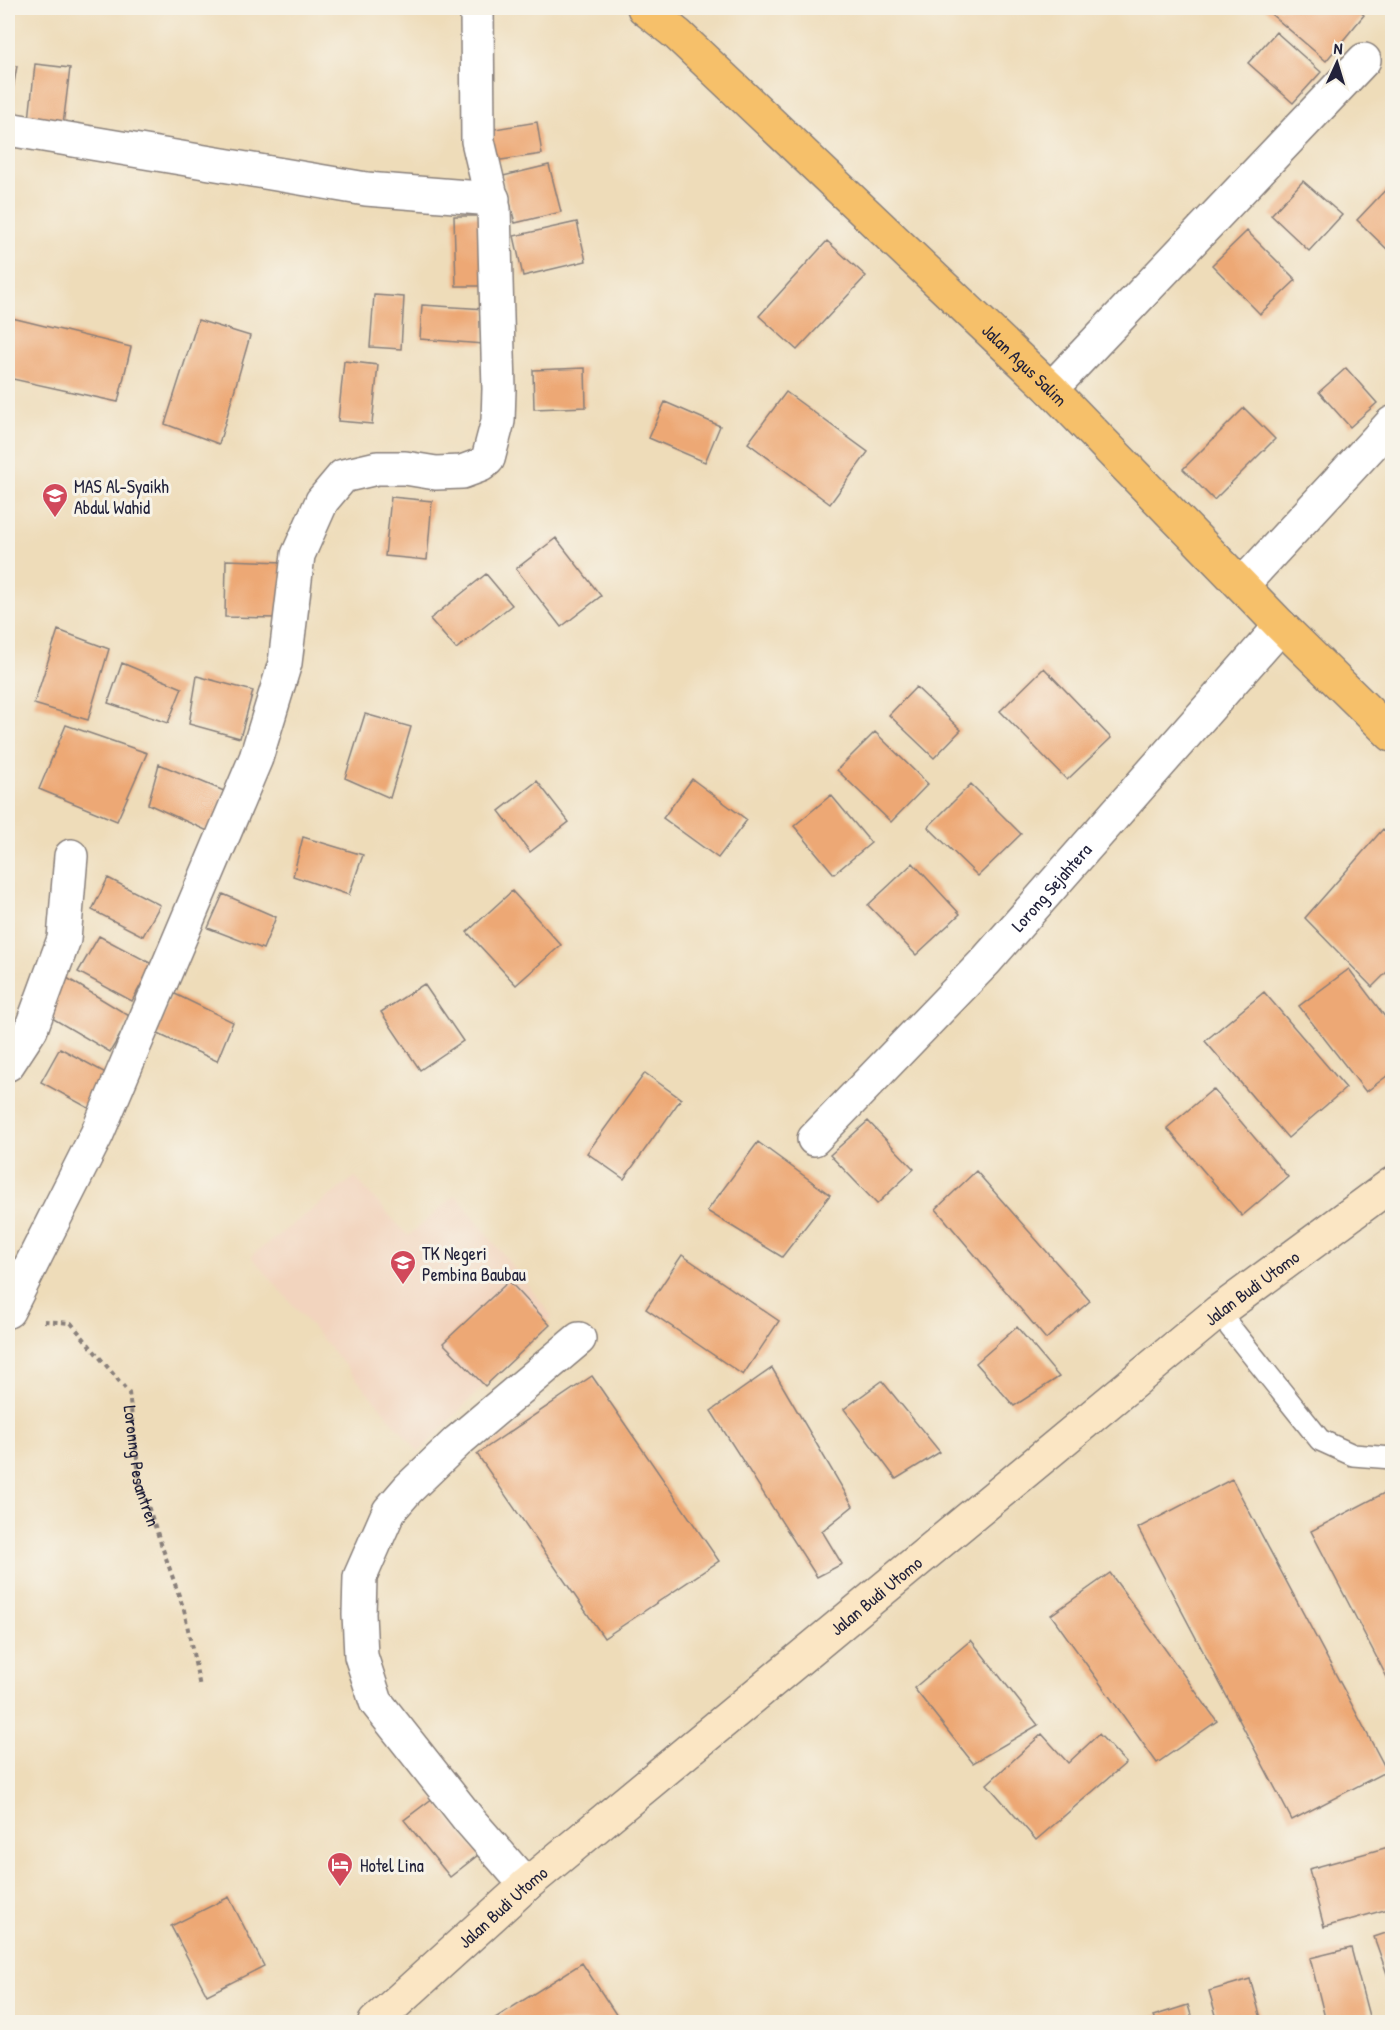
<svg xmlns="http://www.w3.org/2000/svg" width="1400" height="2030" viewBox="0 0 1400 2030" font-family="'Patrick Hand',sans-serif">
  <style>
    .built { fill: #f2d4be }
    .building { fill: #eda875 }
    .lines { fill: none; stroke-linecap: round; stroke-linejoin: round }
    .lane-casing { stroke: #887f7a; stroke-width: 24 }
    .street-casing { stroke: #887f7a; stroke-width: 36 }
    .secondary-casing { stroke: #887f7a; stroke-width: 36 }
    .primary-casing { stroke: #887f7a; stroke-width: 36 }
    .path { stroke: #887f7a; stroke-width: 4; stroke-dasharray: 4.5 4.5; stroke-linecap: butt }
    .lane { stroke: #fff; stroke-width: 21 }
    .street { stroke: #fff; stroke-width: 33 }
    .secondary { stroke: #fbe6c4; stroke-width: 33 }
    .primary { stroke: #f6c06b; stroke-width: 33 }
    .labels { text-anchor: middle; dominant-baseline: central; stroke-width: 6; stroke-linejoin: round; paint-order: stroke }
    .street-label { font-size: 18px; fill: #22223b; stroke: #f7f3e8 }
    .poi-label { font-size: 18px; fill: #22223b; stroke: #f7f3e8; text-anchor: start }
  </style>
  <rect width="100%" height="100%" fill="#f7f3e8"/>
  <filter id="ink" filterUnits="userSpaceOnUse"><feTurbulence type="fractalNoise" baseFrequency=".0167" numOctaves="2"/><feDisplacementMap in="SourceGraphic" scale="12" xChannelSelector="R" yChannelSelector="G"/><feConvolveMatrix kernelMatrix="1 2 1 2 8 2 1 2 1" color-interpolation-filters="sRGB"/></filter>
  <filter id="wash" filterUnits="userSpaceOnUse"><feTurbulence type="fractalNoise" baseFrequency=".008" numOctaves="4" result="noise"/><feDisplacementMap in="SourceGraphic" scale="24" xChannelSelector="R" yChannelSelector="G"/><feGaussianBlur stdDeviation="1.35" result="paint"/><feColorMatrix in="noise" values="0 0 0 0 0 0 0 0 0 0 0 0 0 0 0 0 0 1.4 0 .05"/><feComposite in="paint" operator="in"/></filter>
  <g filter="url(#wash)">
    <rect width="100%" height="100%" fill="#eedcb9"/>
    <!-- built -->
    <path class="built" d="M355 1177 408 1236 456 1195 552 1316 419 1452 251 1256Z"/>
    <g id="blocks">
      <!-- building -->
      <path class="building" d="M1264 8H1355L1364 15 1326 61Z
        M1276 32 1321 72 1293 103 1248 63Z
        M8 64 17 66 9 111H8Z
        M35 64 70 68 63 125 29 120Z
        M537 122 542 154 494 161 489 130Z
        M549 165 561 212 515 223 503 176Z
        M1303 181 1342 215 1309 251 1271 215Z
        M1391 184 1392 249 1390 252 1357 220Z
        M454 216H485L487 286H456Z
        M577 222 586 261 523 276 514 236Z
        M1247 231 1296 280 1260 314 1212 265Z
        M827 241 866 276 797 350 759 316Z
        M374 295 404 297 401 349 370 347Z
        M422 305 486 309 483 344 420 339Z
        M8 317 131 347 118 402 8 378Z
        M198 320 250 336 219 444 165 424Z
        M344 361 378 365 372 424 338 421Z
        M585 368 586 407 534 409 533 370Z
        M1346 368 1377 403 1350 427 1319 392Z
        M786 392 868 452 830 504 748 443Z
        M665 402 720 426 705 462 649 438Z
        M1244 408 1275 439 1214 500 1183 469Z
        M391 497 432 501 427 560 385 556Z
        M556 538 601 596 561 627 516 569Z
        M226 560 283 562 282 618 225 617Z
        M486 574 512 605 456 649 430 619Z
        M58 630 109 649 88 720 34 704Z
        M122 663 182 688 168 723 108 703Z
        M1044 668 1111 738 1067 780 1000 711Z
        M197 676 253 691 240 738 189 724Z
        M916 687 961 730 934 758 889 715Z
        M365 714 411 727 390 798 345 778Z
        M66 725 147 753 117 821 39 789Z
        M875 732 928 784 891 822 837 770Z
        M159 764 224 791 212 833 148 804Z
        M692 779 747 820 718 858 663 818Z
        M537 781 569 822 530 852 499 811Z
        M971 784 1021 834 978 876 928 827Z
        M831 795 871 843 834 874 794 826Z
        M1383 829 1392 837V967L1372 987 1305 918Z
        M303 837 363 855 349 895 293 876Z
        M913 863 960 914 916 955 868 905Z
        M108 878 160 905 143 936 92 910Z
        M512 891 561 945 516 985 467 932Z
        M223 894 276 917 263 949 208 928Z
        M99 936 152 964 132 1001 78 972Z
        M1349 969 1392 1026V1072L1366 1092 1299 1006Z
        M62 975 131 1017 110 1052 40 1011Z
        M424 984 463 1041 420 1070 381 1012Z
        M1264 992 1346 1088 1288 1138 1205 1041Z
        M173 993 233 1022 217 1061 156 1033Z
        M60 1048 113 1077 94 1111 41 1082Z
        M645 1073 681 1099 624 1179 587 1153Z
        M1213 1089 1288 1177 1242 1216 1167 1128Z
        M868 1121 914 1169 877 1204 830 1155Z
        M758 1142 830 1195 782 1257 707 1211Z
        M976 1171 1090 1301 1046 1339 936 1209Z
        M682 1255 779 1321 743 1375 646 1309Z
        M509 1281 550 1325 485 1386 443 1343Z
        M1017 1327 1059 1377 1014 1406 976 1363Z
        M772 1368 853 1506 822 1531 842 1564 817 1577 711 1411Z
        M592 1376 719 1561 604 1638 477 1454Z
        M882 1381 940 1452 896 1479 844 1409Z
        M1232 1479 1387 1771 1292 1820 1138 1528Z
        M1392 1489V1687L1311 1531Z
        M1110 1573 1217 1721 1157 1763 1051 1615Z
        M971 1640 1038 1725 973 1763 914 1688Z
        M1042 1734 1068 1763 1099 1734 1126 1763 1036 1840 987 1784Z
        M433 1798 478 1855 450 1877 404 1820Z
        M1392 1846V1908L1324 1927 1309 1869Z
        M229 1897 264 1966 207 1995 171 1926Z
        M1392 1931V1988L1374 1937Z
        M1351 1948 1370 2020 1361 2022H1326L1310 1958Z
        M582 1963 621 2022H489Z
        M1250 1979 1262 2022H1218L1209 1991Z
        M1188 2005 1193 2022H1156L1153 2016Z"/>
    </g>
  </g>
  <g filter="url(#ink)">
    <use href="#blocks" fill-opacity="0" stroke="#887f7a" stroke-width="1.5"/>
    <g class="lines">
      <defs>
        <path id="lane" d="M1218 1312 1320 1440 1353 1455 1392 1458"/>
        <g id="street">
          <path d="M8 129 366 189 493 199"/>
          <path d="M1051 389 1364 60"/>
          <path d="M1242 585 1392 423"/>
          <path d="M8 1064 31 1029 64 939 71 856"/>
          <path id="s2" d="M814 1139 985 962 1281 626"/>
          <path d="M8 1311 97 1134 256 758 285 663 298 555 322 501 343 476 377 468H405L436 473 462 472 481 465 488 459 498 421 499 389 494 209 478 141 477 8"/>
          <path d="M526 1885 470 1821 376 1702 361 1656 359 1614 360 1577 389 1511 408 1489 458 1441 579 1339"/>
        </g>
        <g id="secondary">
          <path id="s3" d="M375 2022 526 1885 1218 1312 1392 1184"/>
        </g>
        <g id="primary">
          <path id="s4" d="M644 8 678 35 1051 389 1281 626 1392 735"/>
        </g>
      </defs>
      <!-- lane casing -->
      <use href="#lane" class="lane-casing"/>
      <!-- street casing -->
      <use href="#street" class="street-casing"/>
      <!-- secondary casing -->
      <use href="#secondary" class="secondary-casing"/>
      <!-- primary casing -->
      <use href="#primary" class="primary-casing"/>
      <!-- path -->
      <path class="path" id="s1" d="M44 1321 71 1323 129 1393 140 1483 184 1610 200 1687"/>
      <!-- lane -->
      <use href="#lane" class="lane"/>
      <!-- street -->
      <use href="#street" class="street"/>
      <!-- secondary -->
      <use href="#secondary" class="secondary"/>
      <!-- primary -->
      <use href="#primary" class="primary"/>
    </g>
  </g>
  <!-- icons -->
  <defs>
    <symbol id="school-pin" viewBox="-11 -11 22 30"><path d="M0 17L-7.5 6A9.5 9.5 0 1 1 7.5 6Z" fill="#d1495b" stroke="#f7f3e8"/><path d="M0-5L7-2L0 1L-7-2ZM-4 1L0 2.5L4 1V4Q0 6-4 4Z" fill="#fff"/></symbol>
    <symbol id="hotel-pin" viewBox="-11 -11 22 30"><path d="M0 17L-7.5 6A9.5 9.5 0 1 1 7.5 6Z" fill="#d1495b" stroke="#f7f3e8"/><path d="M-6-4.5h1.5V1H6V5H4.5V3h-9V5H-6ZM-4 0a1.8 1.8 0 1 1 3.6 0ZM.5 0V-2.5h3Q6-2.5 6 0Z" fill="#fff"/></symbol>
  </defs>
  <g fill-rule="evenodd">
    <use href="#school-pin" x="40" y="481" width="30" height="40"/>
    <use href="#school-pin" x="388" y="1248" width="30" height="40"/>
    <use href="#hotel-pin" x="325" y="1850" width="30" height="40"/>
  </g>
  <g class="labels">
    <!-- street labels -->
    <g class="street-label">
      <text stroke="none"><textPath href="#s4" startOffset="522">Jalan Agus Salim</textPath></text>
      <text stroke="none"><textPath href="#s2" startOffset="346">Lorong Sejahtera</textPath></text>
      <text stroke="none"><textPath href="#s3" startOffset="1144">Jalan Budi Utomo</textPath></text>
      <text stroke="none"><textPath href="#s1" startOffset="192">Loronng Pesantren</textPath></text>
      <text stroke="none"><textPath href="#s3" startOffset="658">Jalan Budi Utomo</textPath></text>
      <text stroke="none"><textPath href="#s3" startOffset="172">Jalan Budi Utomo</textPath></text>
    </g>
    <!-- poi labels -->
    <g class="poi-label">
      <text x="74" y="486">MAS Al-Syaikh<tspan x="74" dy="21">Abdul Wahid</tspan></text>
      <text x="422" y="1253">TK Negeri<tspan x="422" dy="21">Pembina Baubau</tspan></text>
      <text x="360" y="1865">Hotel Lina</text>
    </g>
  </g>
  <!-- margin -->
  <rect width="1400" height="2030" fill="none" stroke="#f7f3e8" stroke-width="30"/>
  <!-- north arrow -->
  <g transform="translate(1337 63) rotate(4)" stroke="#f7f3e8" stroke-width="4.5" paint-order="stroke">
  <path d="M0-4.5L10 22L0 15L-10 22Z" fill="#22223b"/>
  <text y="-9" font-size="16" font-weight="bold" text-anchor="middle" fill="#22223b">N</text>
  </g>
</svg>
